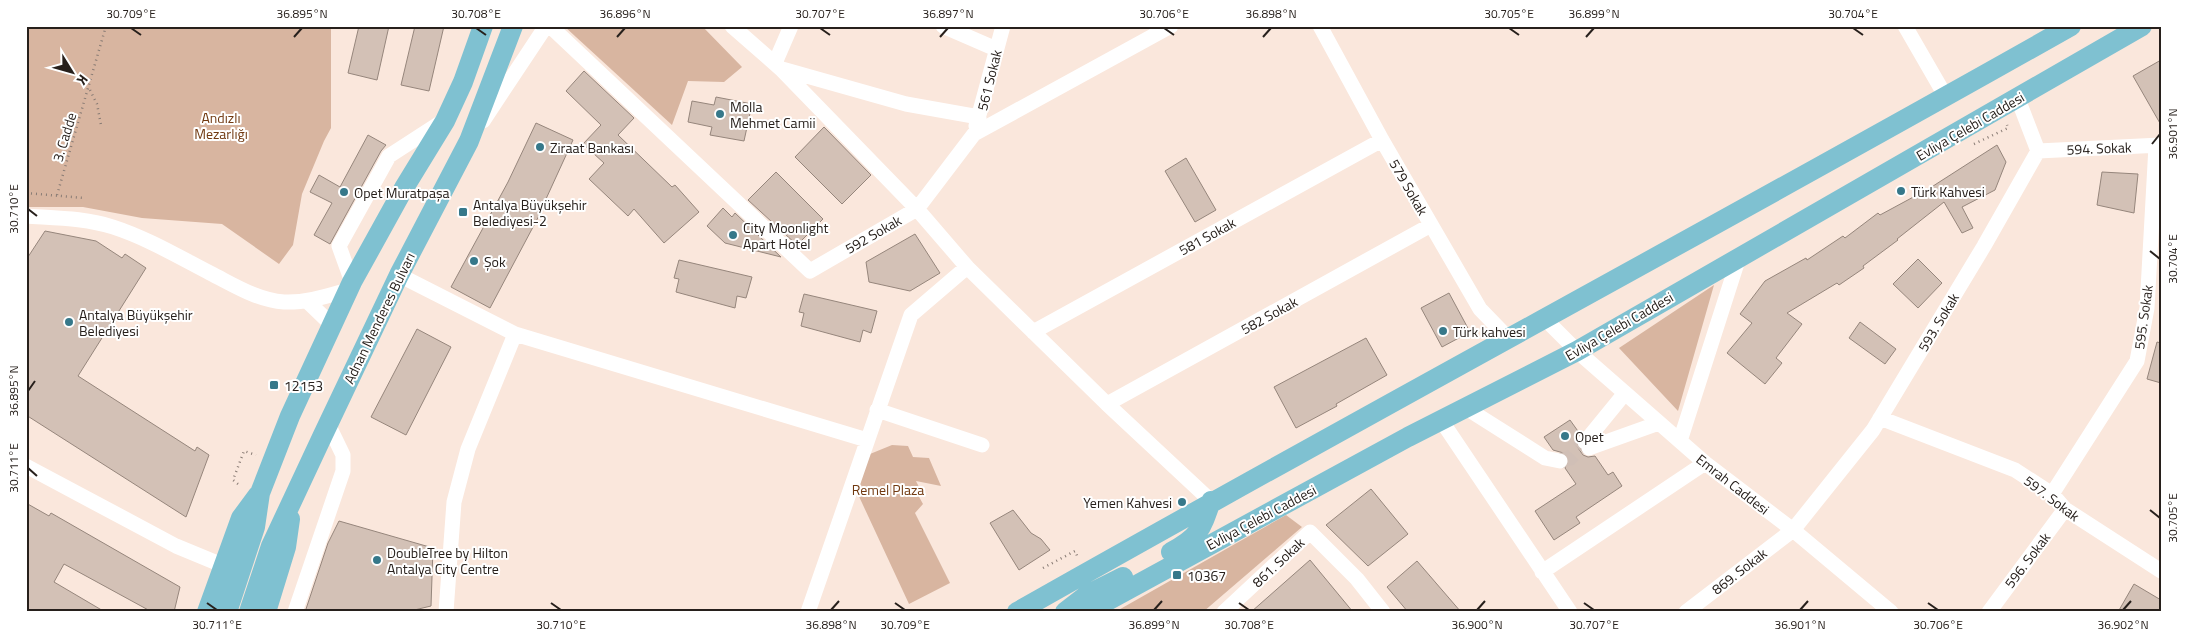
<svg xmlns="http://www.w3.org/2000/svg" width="2187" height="638" viewBox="0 0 2187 638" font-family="'Titillium Web',sans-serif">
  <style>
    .green { fill: #d8b5a0 }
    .building { fill: #d3c1b6; stroke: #96867c }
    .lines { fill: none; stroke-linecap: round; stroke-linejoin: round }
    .minor-tunnel { stroke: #d0bfb6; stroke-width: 15; stroke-dasharray: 15 8; stroke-linecap: butt }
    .path { stroke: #887b74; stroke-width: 2.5; stroke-dasharray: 1 4; stroke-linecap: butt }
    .minor { stroke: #fff; stroke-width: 15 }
    .major { stroke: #7fc1d1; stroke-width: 20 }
    .ticks { fill: none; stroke: #27201c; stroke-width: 2 }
    .poi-dot { fill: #36788a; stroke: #fff; stroke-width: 2 }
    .labels { text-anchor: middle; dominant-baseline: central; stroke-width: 4; stroke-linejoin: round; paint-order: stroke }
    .street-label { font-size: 14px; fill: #27201c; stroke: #fff }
    .poi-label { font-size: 14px; fill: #27201c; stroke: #fff; text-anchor: start }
    .park-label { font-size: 14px; fill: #713910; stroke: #fff }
    .neatline { fill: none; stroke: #27201c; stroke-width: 2 }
    .ticks-label { font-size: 12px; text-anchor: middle; fill: #27201c }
  </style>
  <rect width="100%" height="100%" fill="#fae7dc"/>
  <!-- green -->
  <path class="green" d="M26 26H331V128L324 141 302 194 293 245 279 264 222 224 142 218 83 207H26Z
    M564 26H702L742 67 724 82 688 81 672 125Z
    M1714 285 1678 411 1619 348Z
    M892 445 908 446 913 457 929 458 941 486 916 481 921 491 918 495 923 504 915 513 950 583 909 604 856 490 870 454Z
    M1286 515 1302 527 1203 612H1115Z"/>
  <!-- building -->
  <path class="building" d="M359 26H389L377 80 348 73Z
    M415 26H444L429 91 401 85Z
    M2161 60V125L2133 76Z
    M584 71 634 118 618 135 672 187 675 185 699 212 664 243 634 209 628 216 589 179 604 163 583 144 601 125 566 91Z
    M716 97 752 104 744 141 710 135 712 127 688 122 692 101 714 105Z
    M536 123 573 140 540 212H541L490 308 451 287 508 182Z
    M824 127 871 175 842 204 795 157Z
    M368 135 386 145 381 151 330 244 314 235 332 203 310 192 319 175 340 187Z
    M1997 145 2006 162 1995 190 1962 207 1973 228 1962 233 1944 202 1897 239 1898 240 1863 266 1864 268 1839 285 1837 283 1787 313 1802 324 1776 358 1782 363 1765 384 1727 353 1752 323 1740 314 1765 281 1806 258 1807 260 1843 236 1845 238 1878 213 1880 215 1930 188Z
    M1186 158 1216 210 1195 222 1165 171Z
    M776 172 823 219 797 245 748 200Z
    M2102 172 2138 174 2134 213 2097 205Z
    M723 208 732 217 735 213 781 257 725 243 707 226Z
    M45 231 96 241 122 258 125 254 146 268 78 376 195 451 197 447 209 455 186 517 26 415V260Z
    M915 234 940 273 910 291 869 282 866 262Z
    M1918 259 1942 283 1918 308 1893 284Z
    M679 260 752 277 746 298 737 296 735 308 676 292 679 279 674 278Z
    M1449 293 1470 332 1442 347 1421 308Z
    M804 294 877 311 871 333 863 330 860 342 801 326 804 313 799 312Z
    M1860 322 1896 349 1885 364 1849 338Z
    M417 329 451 347 406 435 371 417Z
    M1366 338 1387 375 1336 404 1337 406 1296 428 1274 387Z
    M2157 342 2161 343V383L2147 379Z
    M1570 420 1580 434 1576 440V445L1583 455 1588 457 1595 456 1608 475 1613 472 1622 486 1576 517 1580 523 1554 540 1535 511 1576 484 1565 468 1569 462 1567 454 1553 450 1544 437Z
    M1371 489 1408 534 1368 566 1326 525Z
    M26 503 49 516 51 513 180 587 174 612H152L64 564 54 582 105 612H26Z
    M1013 510 1031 533 1041 539 1050 550 1019 570 990 523Z
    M339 521 433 548 431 606 406 612H305L328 543Z
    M1310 560 1353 612H1251Z
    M1417 561 1461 612H1408L1387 587Z
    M2134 584 2161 600V612H2118Z"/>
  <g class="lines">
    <!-- minor-tunnel -->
    <path class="minor-tunnel" d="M1560 461 1570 458 1585 442"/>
    <!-- path -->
    <path class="path" d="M90 90 97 104 101 125
      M1974 144 2008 128 2007 125
      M26 193 84 198
      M57 195 106 26
      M238 484 233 480 244 451 256 455
      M1043 568 1075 551 1078 558"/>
    <!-- minor -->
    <path class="minor" d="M550 26 810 271 917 209 974 134 1171 26
      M732 26 781 69 917 209 967 267 1107 404 1211 501
      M943 26 996 49
      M1320 26 1382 140 1480 309 1509 339
      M1905 26 1946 97
      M775 63 791 26
      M782 69 906 104 979 117
      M483 121 546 26
      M976 126 1003 26
      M2038 151 2161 145
      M26 216C55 218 86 218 113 227 147 238 179 257 210 273 234 285 257 300 284 302 306 303 327 296 348 290
      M399 275 515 334 468 449 454 502 446 612
      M352 282 339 246 389 156 443 121
      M307 301 332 325
      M1545 319 1577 351 1705 463 1793 530 1891 612
      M1033 332 1382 140
      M515 334 867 440
      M1107 404 1431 225
      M1466 408 1545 458 1560 461
      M877 410 982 445
      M1880 418 2015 470 2052 494 2065 509 2161 571
      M1441 420 1570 612
      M1680 441 1739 257
      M1585 442 1625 393
      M1589 448 1659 423
      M26 466 176 546 222 565
      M2052 494 2137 361 2147 308 2156 146
      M1542 572 1705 463
      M295 612 343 471V455L328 424
      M808 612 911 315 967 267
      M1224 612 1310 532 1357 579 1383 612
      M1686 612 1793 530 1873 430 1984 246 2038 151 2018 99
      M1989 612 2065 509"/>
    <!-- major -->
    <path class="major" d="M1171 552C1199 537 1201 530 1211 501
      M207 612 241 518 258 495
      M227 612 255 527 260 493 290 416 352 282 404 188 445 121 463 82 483 26
      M249 612 271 546 322 437 399 275 469 141 513 26
      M266 612 286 547 290 519
      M1017 612C1366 414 1721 224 2071 26
      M1065 612 1087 595 1123 577
      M1087 612 1408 437 1577 351 2142 26"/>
  </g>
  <!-- ticks -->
  <path class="ticks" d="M131 28 141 35M476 28 486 35M820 28 830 35M1164 28 1174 35M1509 28 1519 35M1853 28 1863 35M294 37 302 28M617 37 625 28M940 37 948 28M1263 37 1271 28M1586 37 1594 28M2152 144 2160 134M28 209 37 216M2150 251 2160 259M28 391 35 381M28 468 37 476M2150 510 2160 518M207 603 217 610M551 603 561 610M895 603 905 610M1239 603 1249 610M1584 603 1594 610M1928 603 1938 610M831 610 839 601M1154 610 1162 601M1477 610 1485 601M1800 610 1808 601M2123 610 2131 601"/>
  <!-- markers -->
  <g class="poi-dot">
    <circle cx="720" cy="114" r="5"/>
    <circle cx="540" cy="147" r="5"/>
    <circle cx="1901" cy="191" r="5"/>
    <circle cx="344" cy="192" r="5"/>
    <rect x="458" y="207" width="10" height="10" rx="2.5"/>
    <circle cx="733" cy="235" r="5"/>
    <circle cx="474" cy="261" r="5"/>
    <circle cx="69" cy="322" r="5"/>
    <circle cx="1443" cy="331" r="5"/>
    <rect x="269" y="380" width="10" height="10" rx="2.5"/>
    <circle cx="1565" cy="436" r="5"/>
    <circle cx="1182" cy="502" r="5"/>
    <circle cx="377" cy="560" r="5"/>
    <rect x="1172" y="570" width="10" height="10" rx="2.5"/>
  </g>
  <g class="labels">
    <!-- street labels -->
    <g class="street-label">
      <text transform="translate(989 80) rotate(-76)">561 Sokak</text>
      <text transform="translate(1970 126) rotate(-30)">Evliya Çelebi Caddesi</text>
      <text transform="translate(64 137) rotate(-73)">3. Cadde</text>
      <text transform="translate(2099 148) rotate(-2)">594. Sokak</text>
      <text transform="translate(1409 187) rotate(60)">579 Sokak</text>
      <text transform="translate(873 234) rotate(-30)">592 Sokak</text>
      <text transform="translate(1207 236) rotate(-29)">581 Sokak</text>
      <text transform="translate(1269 315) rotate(-29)">582 Sokak</text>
      <text transform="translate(2143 317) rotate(-82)">595. Sokak</text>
      <text transform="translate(379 318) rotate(-64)">Adnan Menderes Bulvarı</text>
      <text transform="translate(1938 322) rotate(-59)">593. Sokak</text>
      <text transform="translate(1619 326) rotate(-30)">Evliya Çelebi Caddesi</text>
      <text transform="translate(1733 484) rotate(38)">Emrah Caddesi</text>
      <text transform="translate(2052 498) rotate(37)">597. Sokak</text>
      <text transform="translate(1261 517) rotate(-28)">Evliya Çelebi Caddesi</text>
      <text transform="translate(2027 560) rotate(-53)">596. Sokak</text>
      <text transform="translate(1278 562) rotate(-43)">861. Sokak</text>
      <text transform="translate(1739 571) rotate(-38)">869. Sokak</text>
    </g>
    <!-- poi labels -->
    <g class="poi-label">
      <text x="730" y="106">Molla<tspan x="730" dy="16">Mehmet Camii</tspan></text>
      <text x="550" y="147">Ziraat Bankası</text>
      <text x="1911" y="191">Türk Kahvesi</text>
      <text x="354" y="192">Opet Muratpaşa</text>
      <text x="473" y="204">Antalya Büyükşehir<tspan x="473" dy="16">Belediyesi-2</tspan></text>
      <text x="743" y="227">City Moonlight<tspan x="743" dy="16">Apart Hotel</tspan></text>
      <text x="484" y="261">Şok</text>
      <text x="79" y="314">Antalya Büyükşehir<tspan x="79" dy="16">Belediyesi</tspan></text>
      <text x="1453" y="331">Türk kahvesi</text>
      <text x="284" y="385">12153</text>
      <text x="1575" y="436">Opet</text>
      <text x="1172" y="502" text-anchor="end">Yemen Kahvesi</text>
      <text x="387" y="552">DoubleTree by Hilton<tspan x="387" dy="16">Antalya City Centre</tspan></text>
      <text x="1187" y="575">10367</text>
    </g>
    <!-- park labels -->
    <g class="park-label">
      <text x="221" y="117">Andızlı<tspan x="221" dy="16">Mezarlığı</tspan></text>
      <text x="888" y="489">Remel Plaza</text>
    </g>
  </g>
  <!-- border -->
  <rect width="2187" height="638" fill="none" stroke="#ffffff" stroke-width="55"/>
  <!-- north arrow -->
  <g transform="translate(72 72) rotate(127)" stroke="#ffffff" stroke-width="4" paint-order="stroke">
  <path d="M0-4L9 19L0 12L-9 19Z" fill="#27201c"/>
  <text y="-8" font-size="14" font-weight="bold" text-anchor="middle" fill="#27201c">K</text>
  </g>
  <rect x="28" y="28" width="2132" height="582" class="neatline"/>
  <g class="ticks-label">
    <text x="131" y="18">30.709°E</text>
    <text x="302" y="18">36.895°N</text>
    <text x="476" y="18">30.708°E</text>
    <text x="625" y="18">36.896°N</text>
    <text x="820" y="18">30.707°E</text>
    <text x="948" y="18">36.897°N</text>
    <text x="1164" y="18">30.706°E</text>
    <text x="1271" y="18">36.898°N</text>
    <text x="1509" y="18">30.705°E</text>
    <text x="1594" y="18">36.899°N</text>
    <text x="1853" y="18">30.704°E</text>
    <text transform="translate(2173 134) rotate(-90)" y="4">36.901°N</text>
    <text transform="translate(14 209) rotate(-90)" y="4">30.710°E</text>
    <text transform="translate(2173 259) rotate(-90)" y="4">30.704°E</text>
    <text transform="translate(14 391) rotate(-90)" y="4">36.895°N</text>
    <text transform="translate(14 468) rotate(-90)" y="4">30.711°E</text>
    <text transform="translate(2173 518) rotate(-90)" y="4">30.705°E</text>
    <text x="217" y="629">30.711°E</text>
    <text x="561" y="629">30.710°E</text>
    <text x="831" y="629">36.898°N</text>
    <text x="905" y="629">30.709°E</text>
    <text x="1154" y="629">36.899°N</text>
    <text x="1249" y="629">30.708°E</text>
    <text x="1477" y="629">36.900°N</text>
    <text x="1594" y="629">30.707°E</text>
    <text x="1800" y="629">36.901°N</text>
    <text x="1938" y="629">30.706°E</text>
    <text x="2123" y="629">36.902°N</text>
  </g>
</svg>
